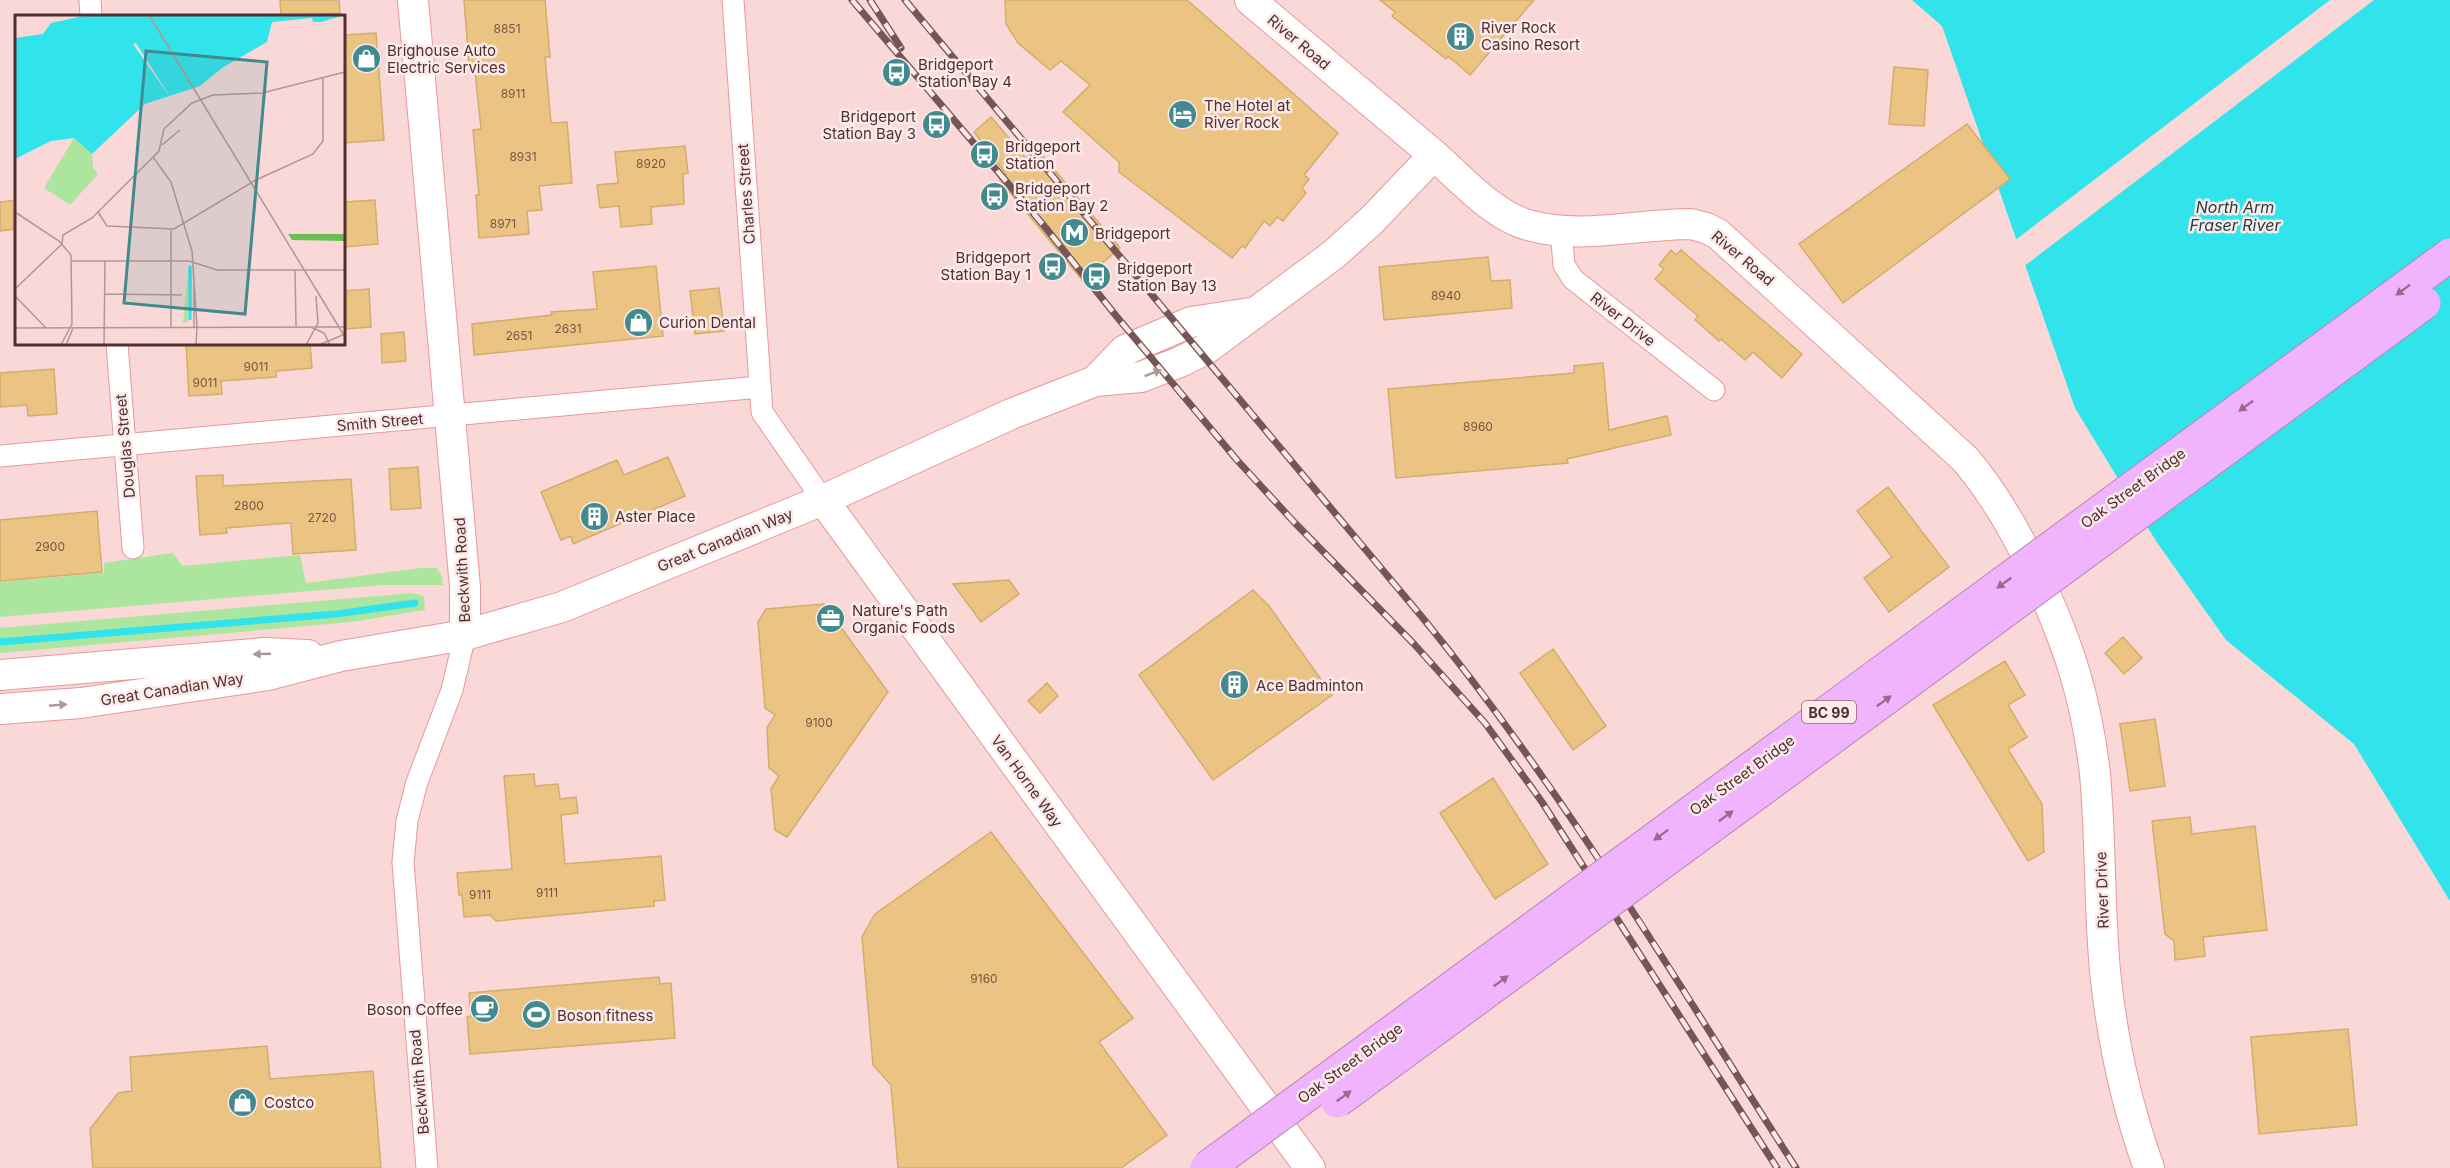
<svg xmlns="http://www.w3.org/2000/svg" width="2450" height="1168" viewBox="0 0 2450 1168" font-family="Inter,sans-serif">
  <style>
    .green { fill: #ace69e }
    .water { fill: #31e3eb }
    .pier { fill: #f9d8d7 }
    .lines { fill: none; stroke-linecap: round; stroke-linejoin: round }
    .stream { stroke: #31e3eb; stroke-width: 7 }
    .building { fill: #ebc484; stroke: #d3ad6d; stroke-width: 1.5 }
    .street-casing { stroke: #e79999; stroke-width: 23 }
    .secondary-casing { stroke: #e79999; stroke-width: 32 }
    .street { stroke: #fff; stroke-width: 21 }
    .secondary { stroke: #fff; stroke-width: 30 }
    .rail-casing { stroke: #755555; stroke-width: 7 }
    .rail { stroke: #fbeae9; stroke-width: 4.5; stroke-dasharray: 14; stroke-linecap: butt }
    .highway-bridge-casing { stroke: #b886b7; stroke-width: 35; stroke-linecap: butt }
    .highway-bridge { stroke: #f0b4ff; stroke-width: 33 }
    .oneway { fill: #986b8d }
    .oneway2 { fill: #a89898 }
    .labels { text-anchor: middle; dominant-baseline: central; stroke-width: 5; stroke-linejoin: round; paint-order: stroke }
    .number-label { font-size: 12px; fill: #775545 }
    .shield { fill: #fbeae9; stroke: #836868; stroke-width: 1.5 }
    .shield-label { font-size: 14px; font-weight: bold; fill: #503030 }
    .poi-label { font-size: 15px; fill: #503030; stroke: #fbeae9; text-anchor: start }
    .street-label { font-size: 15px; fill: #503030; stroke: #fbeae9 }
    .water-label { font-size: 16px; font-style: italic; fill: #1d3f41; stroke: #fbeae9 }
    .inset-river { fill: none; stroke: #31e3eb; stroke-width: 3 }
    .inset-road { fill: none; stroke: #b59594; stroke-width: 1.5 }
    .view { fill: #428a8d; fill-opacity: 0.15; stroke: #428a8d; stroke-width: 3 }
    .inset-edge { fill: none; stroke: #503030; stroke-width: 3 }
  </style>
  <rect width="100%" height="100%" fill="#f9d8d7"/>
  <!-- green -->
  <path class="green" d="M173 553 182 566 300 555 306 583 421 568H437L442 577 443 585H383L0 617V582L104 573V563Z
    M413 593 424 596 425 610 351 622 0 653V628Z"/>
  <!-- water -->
  <path class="water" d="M1912 0H2450V901L2354 744 2226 640 2156 541 2075 408 1942 26Z"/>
  <!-- pier -->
  <path class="pier" d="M2330 0H2374L2023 267 2014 241Z"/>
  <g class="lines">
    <!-- stream -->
    <path class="stream" d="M0 642 336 614 415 603"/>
  </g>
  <!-- building -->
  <path class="building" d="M280 0H339L340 13 281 16Z
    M464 0H545L550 57H545L551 123 567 122 572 183 539 186 542 210 527 211 529 234 479 238 476 195H479L473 130 481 129 474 63 469 64Z
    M1005 0H1187L1338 133 1304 175 1309 179 1302 188 1306 193 1283 221 1277 217 1270 226 1264 221 1245 248 1242 246 1232 258 1119 172V162L1063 112 1090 85 1061 61 1050 70 1018 43 1006 24Z
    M1380 0H1534L1470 75 1448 56 1446 59 1392 16 1395 12Z
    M376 33 384 140 344 143V35Z
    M1894 67 1928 70 1924 126 1889 124Z
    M991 117 1026 158 1037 149 1120 248 1082 280 999 179 1006 174 974 132Z
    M1967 124 2010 179 1843 303 1799 244Z
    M685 146 688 173 683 174 684 204 651 207 652 224 621 227 619 206 600 208 597 185 618 183 615 152Z
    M16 200V229L0 231V202Z
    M375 200 378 244 344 247V202Z
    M1671 250 1676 255 1681 250 1802 354 1782 378 1753 352 1745 360 1721 339 1719 341 1695 320 1698 316 1655 279 1664 269 1659 265Z
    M1488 257 1491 281 1510 280 1512 308 1384 320 1379 267Z
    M656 266 663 336 474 355 472 324 552 315 551 312 597 309 593 272Z
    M719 288 724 331 695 334 690 291Z
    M369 289 371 327 344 329V291Z
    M404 332 406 361 382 363 381 334Z
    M186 344H310L312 368 276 371V377L221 381 222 394 189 396Z
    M1603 363 1609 430 1667 416 1671 435 1567 459 1568 463 1396 478 1388 389 1574 373V366Z
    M54 369 57 414 28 416 27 405 0 407V373Z
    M668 457 685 496 573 544 571 536 561 540 541 492 617 460 624 475Z
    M418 467 421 508 391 510 389 469Z
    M223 475V486L351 479 356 550 293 554 291 523 226 528 227 533 200 535 196 476Z
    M1888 487 1949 567 1889 612 1864 578 1892 557 1857 511Z
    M97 511 102 572 0 581V520Z
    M1009 580 1019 594 981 622 953 584Z
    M1253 590 1269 606 1332 695 1213 780 1139 675Z
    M824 604 888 692 787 837 775 830 771 789 779 776 769 768 767 728 775 715 765 708 758 622 766 609Z
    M2123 637 2142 658 2124 674 2105 653Z
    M1553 649 1606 726 1573 750 1520 673Z
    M2005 661 2025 695 2008 705 2027 737 2008 749 2042 804 2044 852 2028 861 1933 705Z
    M1047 683 1058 696 1040 713 1028 701Z
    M2155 719 2165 786 2130 791 2120 724Z
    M534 774 535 786 558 784 560 799 576 797 578 813 561 815 565 864 661 856 665 900 654 901V906L496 921 490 915 464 917 462 895H459L457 873 512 869 504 776Z
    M1493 778 1548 864 1495 899 1440 813Z
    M2190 817 2192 834 2255 826 2267 930 2203 937 2205 956 2175 960 2174 941 2165 934 2152 821Z
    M991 832 1133 1018 1099 1042 1167 1135 1121 1168H898L891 1085 873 1065 862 937 875 914Z
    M659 977 660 984 671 983 675 1038 470 1054 467 1017 471 1016 469 993Z
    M2348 1029 2357 1125 2259 1134 2251 1037Z
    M267 1046 270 1079 373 1071 381 1168H93L90 1129 118 1093 132 1091 130 1057Z"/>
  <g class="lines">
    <defs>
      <path id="street" d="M90 0 91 16
        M733 0 762 412 823 500
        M1561 230 1564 265 1573 279 1714 390
        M117 344 133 548
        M0 456 760 387
        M427 1168 403 862 407 821 417 782 452 690 465 635"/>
      <path id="secondary" d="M413 0 465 587V635
        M1250 0C1311 52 1373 103 1434 155 1460 178 1494 216 1528 225 1580 240 1638 224 1691 224L1706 228 1718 234 1965 459C1994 493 2014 528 2033 568 2067 640 2086 695 2095 774 2101 840 2099 906 2105 971 2112 1039 2126 1104 2149 1168
        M1095 381 1125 350 1191 322 1250 313
        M823 500 1310 1168
        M0 675 265 653 308 655
        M0 709 81 703 268 675 341 656 465 635 562 607 823 500 1011 414 1095 381 1141 377 1180 362 1206 349 1333 255 1371 221 1434 155"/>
    </defs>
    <!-- street casing -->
    <use href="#street" class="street-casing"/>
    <!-- secondary casing -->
    <use href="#secondary" class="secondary-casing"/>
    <!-- street -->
    <use href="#street" class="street"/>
    <!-- secondary -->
    <use href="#secondary" class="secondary"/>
    <defs>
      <path id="rail" d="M852 0 1045 227 1117 317 1237 460 1294 522 1414 644 1485 723 1542 802 1777 1168
        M870 0 901 48
        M905 0 1422 617C1563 789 1676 981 1796 1168"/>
    </defs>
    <!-- rail casing -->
    <use href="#rail" class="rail-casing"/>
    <!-- rail -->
    <use href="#rail" class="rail"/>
    <defs>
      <path id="highway-bridge" d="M1337 1101 2424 303
        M1207 1168 2450 255"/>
    </defs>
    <!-- highway-bridge casing -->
    <use href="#highway-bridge" class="highway-bridge-casing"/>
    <!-- highway-bridge -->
    <use href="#highway-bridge" class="highway-bridge"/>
  </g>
  <!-- one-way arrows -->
  <defs><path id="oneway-solid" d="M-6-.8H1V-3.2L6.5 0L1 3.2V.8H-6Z" transform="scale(1.5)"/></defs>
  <g class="oneway">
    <use href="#oneway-solid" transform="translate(2403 290) rotate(143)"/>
    <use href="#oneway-solid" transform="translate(2246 406) rotate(144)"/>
    <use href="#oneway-solid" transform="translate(2004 583) rotate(144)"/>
    <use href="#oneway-solid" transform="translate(1884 701) rotate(-36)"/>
    <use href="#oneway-solid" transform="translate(1726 816) rotate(-36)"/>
    <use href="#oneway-solid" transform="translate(1661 835) rotate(144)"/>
    <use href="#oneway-solid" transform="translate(1501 981) rotate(-36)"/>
    <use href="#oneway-solid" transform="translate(1344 1096) rotate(-36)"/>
  </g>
  <g class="oneway2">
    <use href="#oneway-solid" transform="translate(1153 373) rotate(-21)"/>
    <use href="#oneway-solid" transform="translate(262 654) rotate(178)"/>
    <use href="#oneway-solid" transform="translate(58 705) rotate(-5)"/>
  </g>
  <!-- icons -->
  <defs>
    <symbol id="building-disc" viewBox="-11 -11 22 22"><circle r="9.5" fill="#428a8d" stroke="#fbeae9"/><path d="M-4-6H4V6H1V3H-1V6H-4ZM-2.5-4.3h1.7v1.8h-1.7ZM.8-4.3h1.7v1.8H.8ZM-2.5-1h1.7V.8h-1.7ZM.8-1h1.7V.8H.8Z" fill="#fff"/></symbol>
    <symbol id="shop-disc" viewBox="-11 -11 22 22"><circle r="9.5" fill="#428a8d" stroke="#fbeae9"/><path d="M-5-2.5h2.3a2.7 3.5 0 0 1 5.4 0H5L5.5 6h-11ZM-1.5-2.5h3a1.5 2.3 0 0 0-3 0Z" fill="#fff"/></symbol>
    <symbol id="bus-disc" viewBox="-11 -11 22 22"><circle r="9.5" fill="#428a8d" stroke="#fbeae9"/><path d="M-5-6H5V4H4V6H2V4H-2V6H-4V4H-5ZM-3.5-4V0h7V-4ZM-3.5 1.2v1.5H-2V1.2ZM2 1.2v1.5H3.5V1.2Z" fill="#fff"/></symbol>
    <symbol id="hotel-disc" viewBox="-11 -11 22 22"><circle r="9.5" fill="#428a8d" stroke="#fbeae9"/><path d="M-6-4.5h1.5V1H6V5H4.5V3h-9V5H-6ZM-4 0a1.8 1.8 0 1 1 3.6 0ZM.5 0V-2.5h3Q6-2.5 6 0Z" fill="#fff"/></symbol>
    <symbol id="metro-disc" viewBox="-11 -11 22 22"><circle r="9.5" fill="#428a8d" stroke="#fbeae9"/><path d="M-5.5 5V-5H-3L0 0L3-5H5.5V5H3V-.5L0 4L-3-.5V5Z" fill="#fff"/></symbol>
    <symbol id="office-disc" viewBox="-11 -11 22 22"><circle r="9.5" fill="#428a8d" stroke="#fbeae9"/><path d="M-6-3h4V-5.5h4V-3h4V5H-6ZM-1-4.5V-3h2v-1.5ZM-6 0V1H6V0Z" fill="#fff"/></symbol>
    <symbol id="cafe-disc" viewBox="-11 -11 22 22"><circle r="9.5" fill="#428a8d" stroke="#fbeae9"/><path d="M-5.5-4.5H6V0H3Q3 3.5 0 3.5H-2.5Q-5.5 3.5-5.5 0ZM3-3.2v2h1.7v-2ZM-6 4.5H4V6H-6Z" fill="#fff"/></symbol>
    <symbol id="stadium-disc" viewBox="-11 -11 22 22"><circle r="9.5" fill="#428a8d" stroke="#fbeae9"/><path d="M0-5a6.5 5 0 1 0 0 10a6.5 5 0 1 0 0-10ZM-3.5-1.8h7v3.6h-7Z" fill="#fff"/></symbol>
  </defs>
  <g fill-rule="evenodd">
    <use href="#building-disc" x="1444" y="20" width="33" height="33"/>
    <use href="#shop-disc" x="350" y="42" width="33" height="33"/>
    <use href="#bus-disc" x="880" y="56" width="33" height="33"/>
    <use href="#hotel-disc" x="1166" y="98" width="33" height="33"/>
    <use href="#bus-disc" x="920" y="108" width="33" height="33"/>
    <use href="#bus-disc" x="968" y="138" width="33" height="33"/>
    <use href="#bus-disc" x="978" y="180" width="33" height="33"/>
    <use href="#metro-disc" x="1058" y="216" width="33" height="33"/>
    <use href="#bus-disc" x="1036" y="250" width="33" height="33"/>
    <use href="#bus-disc" x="1080" y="260" width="33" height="33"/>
    <use href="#shop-disc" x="622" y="306" width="33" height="33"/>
    <use href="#building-disc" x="578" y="500" width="33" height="33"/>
    <use href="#office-disc" x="814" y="602" width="33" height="33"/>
    <use href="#building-disc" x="1218" y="668" width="33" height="33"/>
    <use href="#cafe-disc" x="468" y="992" width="33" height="33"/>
    <use href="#stadium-disc" x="520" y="998" width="33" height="33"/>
    <use href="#shop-disc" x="226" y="1086" width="33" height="33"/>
  </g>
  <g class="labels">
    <!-- number labels -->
    <g class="number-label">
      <text x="507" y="28">8851</text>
      <text x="513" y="93">8911</text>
      <text x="523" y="156">8931</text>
      <text x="651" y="163">8920</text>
      <text x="503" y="223">8971</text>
      <text x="1446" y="295">8940</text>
      <text x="568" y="328">2631</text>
      <text x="519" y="335">2651</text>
      <text x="256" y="366">9011</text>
      <text x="205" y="382">9011</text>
      <text x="1478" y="426">8960</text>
      <text x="249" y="505">2800</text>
      <text x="322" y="517">2720</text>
      <text x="50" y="546">2900</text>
      <text x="819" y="722">9100</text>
      <text x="547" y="892">9111</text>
      <text x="480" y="894">9111</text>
      <text x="984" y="978">9160</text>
    </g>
    <!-- shield labels -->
    <rect class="shield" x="1802" y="701" width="54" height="22" rx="4.5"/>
    <g class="shield-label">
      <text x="1829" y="712">BC 99</text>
    </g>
    <!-- poi labels -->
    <g class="poi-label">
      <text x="1481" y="27">River Rock<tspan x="1481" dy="17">Casino Resort</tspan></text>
      <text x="387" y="50">Brighouse Auto<tspan x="387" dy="17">Electric Services</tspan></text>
      <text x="918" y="64">Bridgeport<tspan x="918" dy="17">Station Bay 4</tspan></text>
      <text x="1204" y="105">The Hotel at<tspan x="1204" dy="17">River Rock</tspan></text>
      <text x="916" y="116" text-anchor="end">Bridgeport<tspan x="916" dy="17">Station Bay 3</tspan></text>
      <text x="1005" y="146">Bridgeport<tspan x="1005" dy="17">Station</tspan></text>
      <text x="1015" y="188">Bridgeport<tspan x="1015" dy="17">Station Bay 2</tspan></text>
      <text x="1095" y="233">Bridgeport</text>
      <text x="1031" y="257" text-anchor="end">Bridgeport<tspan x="1031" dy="17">Station Bay 1</tspan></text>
      <text x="1117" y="268">Bridgeport<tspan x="1117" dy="17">Station Bay 13</tspan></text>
      <text x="659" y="322">Curion Dental</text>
      <text x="615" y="516">Aster Place</text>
      <text x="852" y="610">Nature's Path<tspan x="852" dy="17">Organic Foods</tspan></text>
      <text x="1256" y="685">Ace Badminton</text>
      <text x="463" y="1009" text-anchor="end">Boson Coffee</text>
      <text x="557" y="1015">Boson fitness</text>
      <text x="264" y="1102">Costco</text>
    </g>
    <!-- street labels -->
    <g class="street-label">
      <text transform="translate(1299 42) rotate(40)">River Road</text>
      <text transform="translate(746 194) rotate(-94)">Charles Street</text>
      <text transform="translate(1743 258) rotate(40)">River Road</text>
      <text transform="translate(1623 319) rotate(38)">River Drive</text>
      <text transform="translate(380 422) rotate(-5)">Smith Street</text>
      <text transform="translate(125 446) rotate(-95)">Douglas Street</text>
      <text transform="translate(2133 488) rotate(-36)">Oak Street Bridge</text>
      <text transform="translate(725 540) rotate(-22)">Great Canadian Way</text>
      <text transform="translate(462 570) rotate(-93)">Beckwith Road</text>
      <text transform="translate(172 689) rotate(-9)">Great Canadian Way</text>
      <text transform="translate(1742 775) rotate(-36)">Oak Street Bridge</text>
      <text transform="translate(1027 781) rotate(54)">Van Horne Way</text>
      <text transform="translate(2102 890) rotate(-92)">River Drive</text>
      <text transform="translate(1350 1063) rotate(-36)">Oak Street Bridge</text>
      <text transform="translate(419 1082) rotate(-95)">Beckwith Road</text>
    </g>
    <!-- water labels -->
    <g class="water-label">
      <text x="2235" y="207">North Arm<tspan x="2235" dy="18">Fraser River</tspan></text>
    </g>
  </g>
  <!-- overview -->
  <g transform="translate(15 15)">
    <rect width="330" height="330" fill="#f9d8d7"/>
    <path d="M59 123 77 139 78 153 83 159 55 190 29 173ZM174 248 177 258V305L174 252 173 307 168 308Z" fill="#ace69e"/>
    <path d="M273 219H330V226L277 225Z" fill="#69bf52"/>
    <path d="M73 0H330L306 7H298L297 3 257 7 252 27 207 53 185 71 130 89 77 139 59 123 36 126 0 144V23L28 19 36 8Z" fill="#31e3eb"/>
    <path d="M121 28 157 85 118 29Z" fill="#f9d8d7"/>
    <path class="inset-river" d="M175 251V305"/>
    <path class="inset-road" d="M134 0 330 322M147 130 165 115M138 142 156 167 177 236 182 311M0 197 44 226 56 240 57 309M83 197 92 211 159 214 241 165 298 139 308 126V62M156 214V312M57 246H174L202 255H330M280 255 281 311M0 274 47 229 48 220 77 203 144 136 149 114 177 88 198 80 247 78 330 57M90 279 167 280M0 281 31 313M179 312V269M296 312 309 318 315 330M0 313 330 312M46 330 57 309M51 330 58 313M89 330 90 246M181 330 182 311M291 330 303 308 301 281M304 330 330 319"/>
    <path class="view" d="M131 36 252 47 230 299 109 288Z"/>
    <rect width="330" height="330" class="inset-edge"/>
  </g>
</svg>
